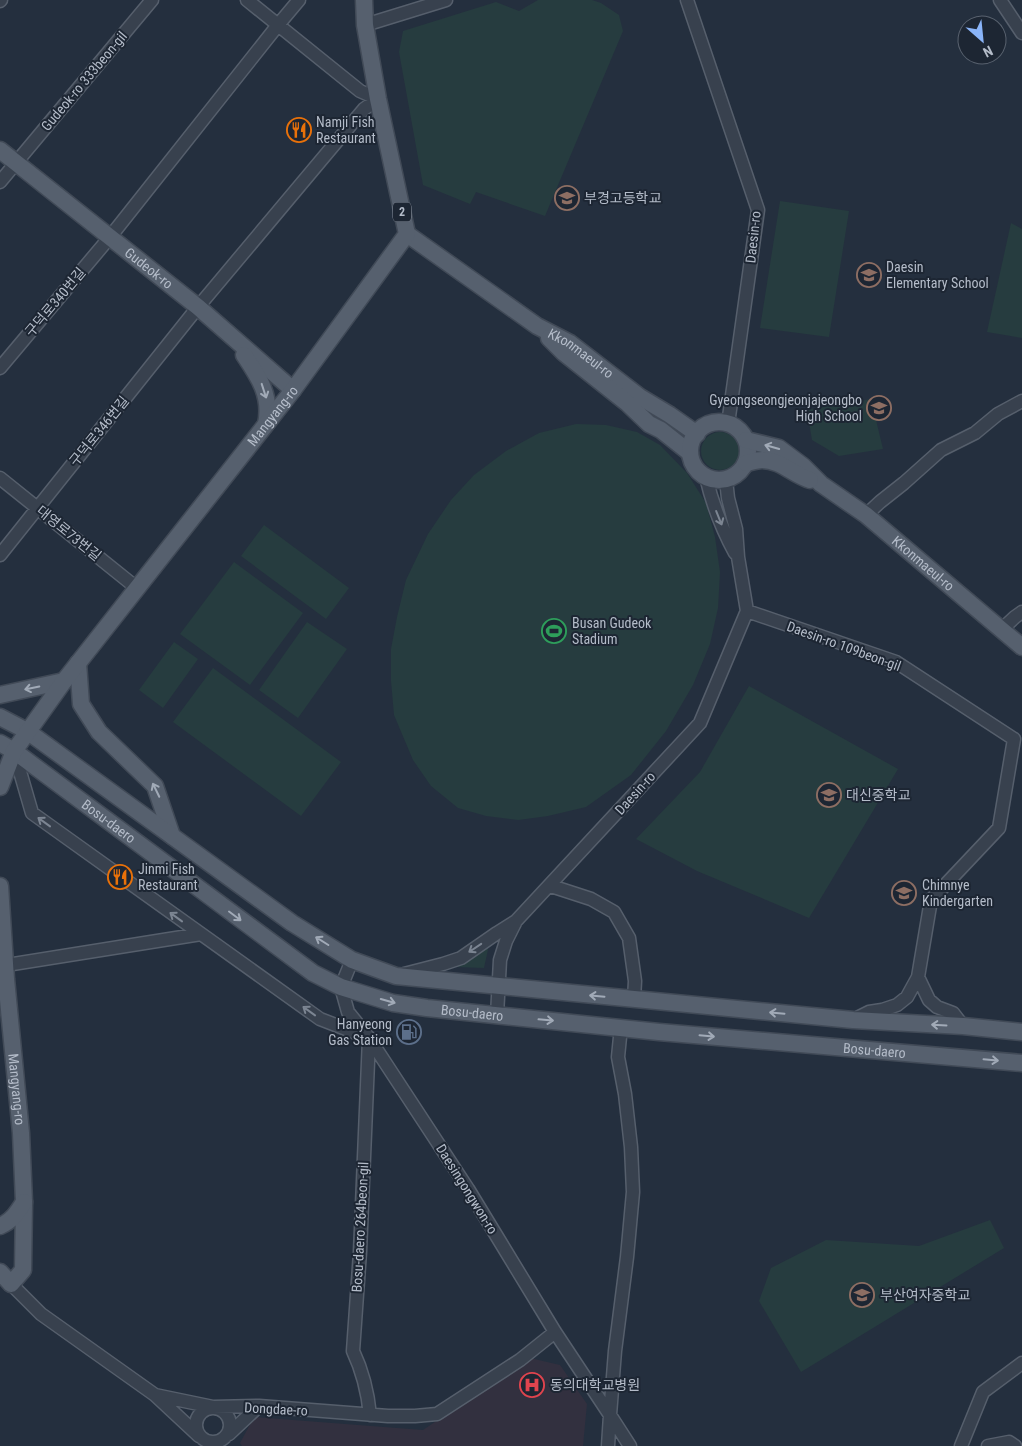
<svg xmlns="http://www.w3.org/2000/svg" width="1022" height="1446" viewBox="0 0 1022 1446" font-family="'Roboto Condensed','Noto Sans KR',sans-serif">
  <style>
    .medical { fill: #32303f }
    .green { fill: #263c3f }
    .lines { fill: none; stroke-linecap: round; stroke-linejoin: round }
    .minor-casing { stroke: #565f6c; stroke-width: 15 }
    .major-casing { stroke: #414a57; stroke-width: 19 }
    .minor { stroke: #38414e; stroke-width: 12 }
    .major { stroke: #56606e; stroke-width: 16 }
    .oneway { stroke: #a1aab7 }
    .oneway2 { stroke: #7c8592 }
    .labels { text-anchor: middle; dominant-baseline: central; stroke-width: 4; stroke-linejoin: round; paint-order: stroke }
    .shield { fill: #1d2633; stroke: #878f9c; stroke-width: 1 }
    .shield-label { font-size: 12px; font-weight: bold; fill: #b4bcc9 }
    .street-label { font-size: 14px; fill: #b4bcc9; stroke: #1d2633 }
    .poi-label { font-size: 14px; fill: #b4bcc9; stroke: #1d2633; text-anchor: start }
  </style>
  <rect width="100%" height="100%" fill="#242f3e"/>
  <!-- medical -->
  <path class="medical" d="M530 1358 560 1365 587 1404 583 1446H242L240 1443 254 1417 423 1430Z"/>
  <!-- green -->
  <path class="green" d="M538 0H592L601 3 619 15 623 31 545 216 476 192 470 204 423 185 399 52 403 31 496 2 519 11Z
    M780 201 849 211 829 337 760 328Z
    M1011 223 1022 229V338L987 332Z
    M871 399 883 449 839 456 812 440 807 410Z
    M576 424 606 425 637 432 660 445 687 473 706 503 715 537 720 572 718 608 710 644 693 685 666 731 631 775 586 807 548 816 518 820 486 816 458 808 431 786 413 760 394 715 391 681V649L397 617 406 580 428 534 451 500 474 475 506 451 539 433Z
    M701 451a19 19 0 1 1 38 0a19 19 0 1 1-38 0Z
    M264 525 349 588 326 619 241 556Z
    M234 562 303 613 250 685 180 634Z
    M307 622 347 649 298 718 259 690Z
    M174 642 198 659 163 708 139 690Z
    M213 668 341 762 301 816 173 722Z
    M749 686 898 769 809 918 697 871 636 839 700 772Z
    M489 945 484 968 456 967Z
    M990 1220 1004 1248 801 1372 759 1301 771 1268 826 1240 919 1246Z"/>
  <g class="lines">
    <defs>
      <path id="minor" d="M687 0 758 210 728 424
        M1000 0 1022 33
        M0 1 1 0
        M365 25 446 0
        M0 182 152 0
        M0 368 110 237 278 25 299 0
        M706 477C712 503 722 529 735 553
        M0 478 138 589
        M866 515 880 502 904 483 941 450 975 433 998 414 1022 401
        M0 555 198 307 364 109 378 99 360 91 247 0
        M747 611 896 662 1014 739
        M1001 630 1015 617 1022 612
        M14 751 32 813 320 1019 369 1038 360 1252 353 1351C362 1370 368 1394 370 1415
        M551 886 591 899 614 912 629 938 635 981 634 999
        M352 960 341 987 348 1012 369 1038 468 1189 555 1332 610 1415 608 1446
        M0 966 201 934
        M404 974 443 964 461 958 497 933 516 921
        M918 977 929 1000 937 1007 953 1013 963 1026
        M497 1015 500 960 506 941 516 921 700 723 747 611 738 557 736 529 728 498 726 480
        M853 1020 869 1012 882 1010 897 1005 907 997 918 977 931 900 999 828 1014 739
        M621 1027 618 1057 625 1094 631 1147 633 1192 627 1257 615 1351 610 1415 630 1446
        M11 1284 41 1314 155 1395 213 1407 259 1406 388 1416H415L437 1414 520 1360 555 1332
        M155 1395 199 1436
        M196 1425a17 17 0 1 1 34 0a17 17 0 1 1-34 0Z
        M229 1434 259 1406
        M961 1446 983 1392 1022 1363
        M988 1446 1009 1442 1015 1446"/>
      <g id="major">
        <path id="s1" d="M0 150 198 307 293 390"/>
        <path id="s2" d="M407 234 537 326 570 343 640 397 670 415 697 434"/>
        <path d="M549 338 564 353 627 403 649 424 661 430 690 453"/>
        <path d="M244 355C259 377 272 397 266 424"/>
        <circle cx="719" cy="451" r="29"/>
        <path id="s3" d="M746 440 779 448 803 466 821 484 866 515 1022 647"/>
        <path d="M746 463C751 462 757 460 762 460 781 460 793 475 810 480"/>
        <path d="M78 663 81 704 99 732 155 786 172 836"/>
        <path d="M0 695 64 681"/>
        <path d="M0 717 27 731 292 923 352 960 396 976 853 1020 963 1026 1022 1032"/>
        <path id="s4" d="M0 743 14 751 313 973 341 987 393 1003 427 1008 659 1032 1022 1063"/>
        <path id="s5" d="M0 787 14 751 64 681 293 390 407 234 378 99 365 25 364 0"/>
        <path id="s6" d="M0 886 6 979 21 1133 24 1202 23 1270 11 1284 0 1272"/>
        <path d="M0 1226C12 1221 17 1213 24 1202"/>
      </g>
    </defs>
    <!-- minor casing -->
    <use href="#minor" class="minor-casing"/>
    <!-- major casing -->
    <use href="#major" class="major-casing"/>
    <!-- minor -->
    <use href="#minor" class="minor"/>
    <!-- major -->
    <use href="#major" class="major"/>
  </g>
  <!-- one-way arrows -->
  <defs><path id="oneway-shaft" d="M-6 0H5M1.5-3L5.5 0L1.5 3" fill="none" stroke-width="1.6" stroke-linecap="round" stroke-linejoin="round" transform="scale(1.25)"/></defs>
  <g class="oneway">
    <use href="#oneway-shaft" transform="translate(264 391) rotate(72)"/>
    <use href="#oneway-shaft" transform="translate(772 447) rotate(-164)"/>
    <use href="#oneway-shaft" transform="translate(32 688) rotate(168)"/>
    <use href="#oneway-shaft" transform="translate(156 790) rotate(-116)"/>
    <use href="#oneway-shaft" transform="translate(235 916) rotate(37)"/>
    <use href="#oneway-shaft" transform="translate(322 941) rotate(-148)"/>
    <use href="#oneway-shaft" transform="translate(597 996) rotate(-175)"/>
    <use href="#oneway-shaft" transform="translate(388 1001) rotate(16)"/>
    <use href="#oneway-shaft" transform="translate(777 1013) rotate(-175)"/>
    <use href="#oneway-shaft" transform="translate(546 1020) rotate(5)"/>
    <use href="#oneway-shaft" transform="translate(939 1025) rotate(-177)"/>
    <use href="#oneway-shaft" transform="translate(707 1036) rotate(5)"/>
    <use href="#oneway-shaft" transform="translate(991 1060) rotate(5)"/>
  </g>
  <g class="oneway2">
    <use href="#oneway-shaft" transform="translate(719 518) rotate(68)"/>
    <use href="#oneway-shaft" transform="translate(44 822) rotate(-144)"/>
    <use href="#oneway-shaft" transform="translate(176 917) rotate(-144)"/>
    <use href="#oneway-shaft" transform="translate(475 948) rotate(146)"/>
    <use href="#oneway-shaft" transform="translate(309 1011) rotate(-144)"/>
  </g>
  <!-- icons -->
  <defs>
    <symbol id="restaurant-ring" viewBox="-11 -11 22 22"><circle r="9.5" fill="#1d2633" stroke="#e8710a" stroke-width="1.5"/><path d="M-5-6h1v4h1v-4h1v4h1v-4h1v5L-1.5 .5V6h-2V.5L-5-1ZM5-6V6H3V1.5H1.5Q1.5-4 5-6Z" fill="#e8710a"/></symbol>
    <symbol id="school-ring" viewBox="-11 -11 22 22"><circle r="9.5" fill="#1d2633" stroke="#8d6e63" stroke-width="1.5"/><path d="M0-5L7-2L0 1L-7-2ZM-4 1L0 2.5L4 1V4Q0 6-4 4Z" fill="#8d6e63"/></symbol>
    <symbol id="stadium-ring" viewBox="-11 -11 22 22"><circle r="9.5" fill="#1d2633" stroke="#2e9e5b" stroke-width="1.5"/><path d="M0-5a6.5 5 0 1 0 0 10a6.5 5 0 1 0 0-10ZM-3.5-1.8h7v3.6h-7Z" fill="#2e9e5b"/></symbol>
    <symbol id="fuel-ring" viewBox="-11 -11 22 22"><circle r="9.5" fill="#1d2633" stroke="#5c6f8a" stroke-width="1.5"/><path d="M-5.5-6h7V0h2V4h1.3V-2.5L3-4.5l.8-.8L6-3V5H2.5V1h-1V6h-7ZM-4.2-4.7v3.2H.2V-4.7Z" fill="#5c6f8a"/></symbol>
    <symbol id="hospital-ring" viewBox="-11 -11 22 22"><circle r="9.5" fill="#1d2633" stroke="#e0444e" stroke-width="1.5"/><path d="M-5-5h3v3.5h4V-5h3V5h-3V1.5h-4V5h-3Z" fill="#e0444e"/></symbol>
  </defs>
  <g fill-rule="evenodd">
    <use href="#restaurant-ring" x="285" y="116" width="28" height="28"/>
    <use href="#school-ring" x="553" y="184" width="28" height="28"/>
    <use href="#school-ring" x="855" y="261" width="28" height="28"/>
    <use href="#school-ring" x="865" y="394" width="28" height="28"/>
    <use href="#stadium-ring" x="540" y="617" width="28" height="28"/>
    <use href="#school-ring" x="815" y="781" width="28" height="28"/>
    <use href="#restaurant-ring" x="106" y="863" width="28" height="28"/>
    <use href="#school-ring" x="890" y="879" width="28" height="28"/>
    <use href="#fuel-ring" x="395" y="1018" width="28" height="28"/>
    <use href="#school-ring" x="848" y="1281" width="28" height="28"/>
    <use href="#hospital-ring" x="518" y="1371" width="28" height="28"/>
  </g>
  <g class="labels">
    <!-- shield labels -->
    <rect class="shield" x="393" y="202.5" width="18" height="19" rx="4"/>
    <g class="shield-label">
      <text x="402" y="212">2</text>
    </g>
    <!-- street labels -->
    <g class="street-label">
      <text transform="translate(84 81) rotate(-50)">Gudeok-ro 333beon-gil</text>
      <text transform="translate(753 237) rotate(-84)">Daesin-ro</text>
      <text stroke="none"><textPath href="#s1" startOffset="190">Gudeok-ro</textPath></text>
      <text transform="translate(55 302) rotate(-50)">구덕로340번길</text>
      <text stroke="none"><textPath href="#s2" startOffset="211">Kkonmaeul-ro</textPath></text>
      <text stroke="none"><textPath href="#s5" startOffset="462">Mangyang-ro</textPath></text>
      <text transform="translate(99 431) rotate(-51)">구덕로346번길</text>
      <text transform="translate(69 533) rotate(39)">대영로73번길</text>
      <text stroke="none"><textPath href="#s3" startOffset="219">Kkonmaeul-ro</textPath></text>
      <text transform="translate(844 646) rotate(20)">Daesin-ro 109beon-gil</text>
      <text transform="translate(635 793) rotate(-48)">Daesin-ro</text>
      <text stroke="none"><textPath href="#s4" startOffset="134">Bosu-daero</textPath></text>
      <text stroke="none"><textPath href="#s4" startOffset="554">Bosu-daero</textPath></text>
      <text stroke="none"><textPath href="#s4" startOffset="958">Bosu-daero</textPath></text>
      <text stroke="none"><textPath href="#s6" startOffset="204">Mangyang-ro</textPath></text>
      <text transform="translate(467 1189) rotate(58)">Daesingongwon-ro</text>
      <text transform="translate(360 1227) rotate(-87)">Bosu-daero 264beon-gil</text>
      <text transform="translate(276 1409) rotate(3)">Dongdae-ro</text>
    </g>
    <!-- poi labels -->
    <g class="poi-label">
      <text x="316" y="122">Namji Fish<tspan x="316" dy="16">Restaurant</tspan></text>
      <text x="584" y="198">부경고등학교</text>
      <text x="886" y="267">Daesin<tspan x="886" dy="16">Elementary School</tspan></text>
      <text x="862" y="400" text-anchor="end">Gyeongseongjeonjajeongbo<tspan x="862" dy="16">High School</tspan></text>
      <text x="572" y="623">Busan Gudeok<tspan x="572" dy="16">Stadium</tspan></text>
      <text x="846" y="795">대신중학교</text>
      <text x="138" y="869">Jinmi Fish<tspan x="138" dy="16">Restaurant</tspan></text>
      <text x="922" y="885">Chimnye<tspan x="922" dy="16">Kindergarten</tspan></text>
      <text x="392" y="1024" text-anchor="end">Hanyeong<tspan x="392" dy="16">Gas Station</tspan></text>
      <text x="880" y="1295">부산여자중학교</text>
      <text x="550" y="1385">동의대학교병원</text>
    </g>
  </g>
  <!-- north arrow -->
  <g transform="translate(982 40) rotate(153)"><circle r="24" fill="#1d2633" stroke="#59626f"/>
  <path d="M0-4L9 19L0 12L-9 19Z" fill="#8ab4f8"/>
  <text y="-8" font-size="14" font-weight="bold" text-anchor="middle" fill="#b4bcc9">N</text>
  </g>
</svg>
